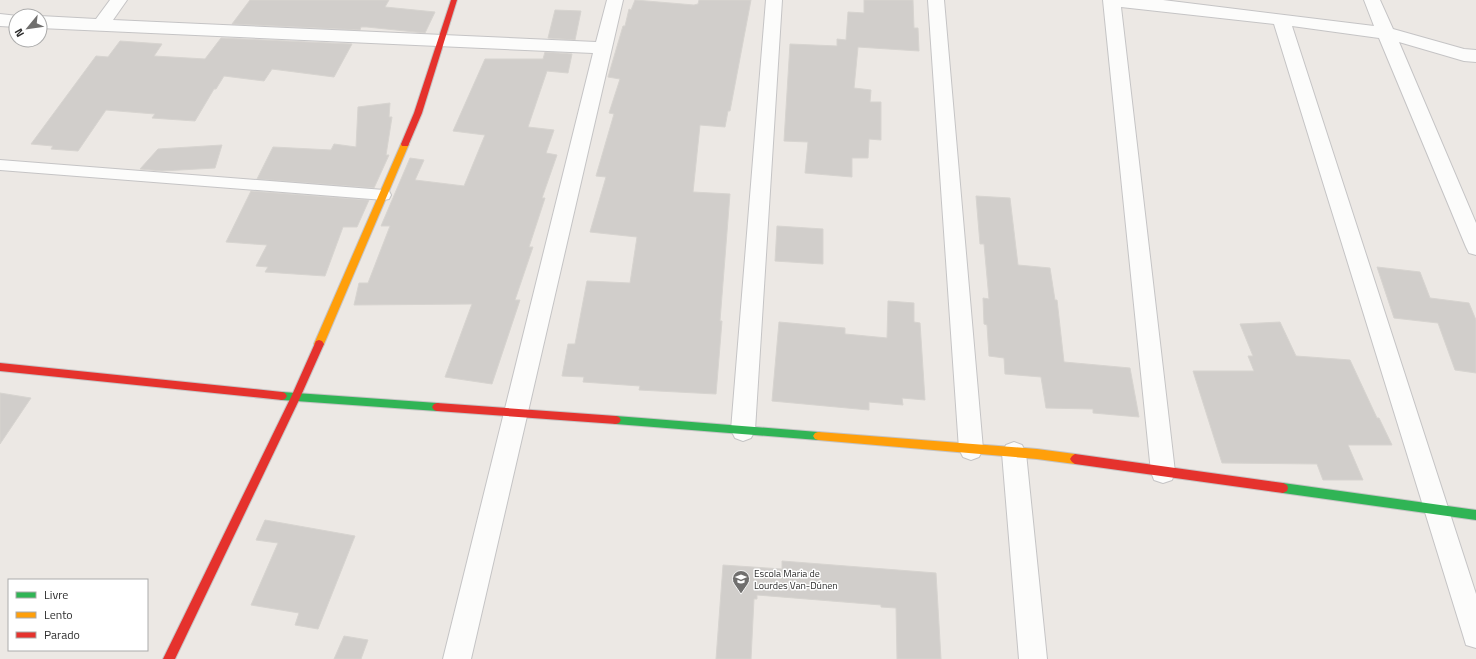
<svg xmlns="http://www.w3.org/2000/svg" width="1476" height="659" viewBox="0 0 1476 659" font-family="'Titillium Web',sans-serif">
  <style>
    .building { fill: #d1cecb; stroke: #d7d4d0 }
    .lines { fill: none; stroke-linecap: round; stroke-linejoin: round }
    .lane-casing { stroke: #c5c4c5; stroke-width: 2 }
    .street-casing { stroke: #c5c4c5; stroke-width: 2 }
    .fast-casing { stroke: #c5c4c5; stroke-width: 2 }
    .slow-casing { stroke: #c5c4c5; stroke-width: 2 }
    .jam-casing { stroke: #c5c4c5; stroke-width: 2 }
    .lane { fill: #fcfcfb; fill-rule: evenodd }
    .street { fill: #fcfcfb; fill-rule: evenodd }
    .fast { fill: #30b455; fill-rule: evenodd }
    .slow { fill: #ff9f0a; fill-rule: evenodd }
    .jam { fill: #e5322d; fill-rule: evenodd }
    .labels { text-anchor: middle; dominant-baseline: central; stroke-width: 3; stroke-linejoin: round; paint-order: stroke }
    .poi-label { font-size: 10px; fill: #2e2e2e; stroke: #fff; text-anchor: start }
  </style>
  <rect width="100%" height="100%" fill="#ece8e4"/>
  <!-- building -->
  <path class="building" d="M250 0H389L385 7 435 12 425 33 367 27H361L360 30 232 24Z
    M635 0 694 5 698 4 699 0H751L730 111H728L725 127 700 125 693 192 730 194 720 321H722L716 394 639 390 640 386 583 382 584 377 562 376 568 344H575L587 281 630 283 637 237 590 232 606 177 596 176 614 114 609 113 620 79 608 77 623 26H625L629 9 631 10Z
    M864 0H913L914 28H918L919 51 858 47 854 88 871 90 870 102H881V140L869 139 868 158H852V177L805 173 808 142 784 141 790 44 837 46V39L846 40 848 12 864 13Z
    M555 10 581 11 575 40 548 38Z
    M221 38 352 44 334 77 272 69 264 81 224 76 216 89H214L195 121 152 118 155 114 106 110 78 151 51 149 53 146 31 144 96 56 108 57 120 41 162 44 154 56 205 59Z
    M545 52 572 54 568 73 547 71 528 127 554 130 546 153 557 155 542 198H545L529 247H533L515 300H520L492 384 445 377 472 304 354 305 359 283H368L390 226H381L410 158 424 160 415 180 464 186 485 135 453 131 485 59H543Z
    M390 103 389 117H392L386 155H389L374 188 257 179 273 147 331 150 334 144 356 147 358 107Z
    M222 145 215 168 162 171 140 169 158 149Z
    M251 191 369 200 357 227H343L325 276 265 272 268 267 256 266 267 245 226 242Z
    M976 196 1010 198 1018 265 1050 268 1055 300H1057L1064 362 1130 368 1139 417 1093 413V409L1046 408 1041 377 1005 374 1004 358 989 356 987 325 984 324 983 298 989 299 984 244H980Z
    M777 226 823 229V264L775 261Z
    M1377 267 1420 272 1430 298 1469 303 1476 320V373L1455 370 1438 323 1394 318Z
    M888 301 914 303V322L920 323 925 400 902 398 903 405 869 402V410L772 401 779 322 845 328V334L887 338Z
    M1280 322 1296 356 1350 360 1377 418H1379L1392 445H1348L1363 480H1323L1317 464 1222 463 1193 371H1254L1248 356H1253L1240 324Z
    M0 393 31 398 0 444Z
    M265 520 355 536 318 629 295 625 299 613 251 605 278 543 256 540Z
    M782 561 936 573 941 659H897L896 608 881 607V605L757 595V599H754L751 659H716L723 565 782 569Z
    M344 636 368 640 361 659H334Z"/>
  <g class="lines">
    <defs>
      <path id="lane" d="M0 160 384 190 389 191 391 195 389 199 384 200 0 170Z"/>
      <path id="street" d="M110 0H127L113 20 596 42 607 0H623L471 659H443L593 53 40 28V16L96 19Z
        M766 0H782L755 430 751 438 743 441 735 438 731 430Z
        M928 0H944L983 449 979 457 971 460 963 457 959 449Z
        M1103 0H1163L1374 26 1364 0H1380L1393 29 1464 49 1476 50V62L1464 61 1399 42 1476 223V255L1469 253 1466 247 1379 38 1292 26 1476 594V648L1466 645 1463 635 1274 24 1121 7 1175 472 1172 480 1163 483 1154 480 1151 472Z
        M0 14 18 16H16V27L0 26Z
        M1014 442 1022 445 1026 453 1047 659H1019L1002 453 1006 445Z"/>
      <path id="fast" d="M282 392 437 403 440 404 442 407 440 410 437 411 282 400 279 399 277 396 279 393Z
        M616 416 818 432 821 433 823 436 821 439 818 440 616 424 613 423 611 420 613 417Z
        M1283 483 1476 510V520L1283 493 1279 491 1278 488 1279 485Z"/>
      <path id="slow" d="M405 141 409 144 324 344 322 347 319 348 316 347 314 344 401 144Z
        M818 432 1037 449 1075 454 1078 456 1080 459 1078 462 1075 464 1037 459 818 440 815 439 813 436 815 433Z"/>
      <path id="jam" d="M451 0H457L422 113 408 146H402L401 144 414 113Z
        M319 340 322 341 324 344 299 400 175 659H163L292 395 316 341Z
        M0 363 282 392 285 393 287 396 285 399 282 400 0 371Z
        M437 403 616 416 619 417 621 420 619 423 616 424 437 411 434 410 432 407 434 404Z
        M1075 454 1283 483 1287 485 1288 488 1287 491 1283 493 1075 464 1072 462 1070 459 1072 456Z"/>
    </defs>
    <!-- lane casing -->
    <use href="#lane" class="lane-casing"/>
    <!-- street casing -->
    <use href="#street" class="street-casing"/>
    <!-- fast casing -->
    <use href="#fast" class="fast-casing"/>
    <!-- slow casing -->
    <use href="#slow" class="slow-casing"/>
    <!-- jam casing -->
    <use href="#jam" class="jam-casing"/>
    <!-- lane -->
    <use href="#lane" class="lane"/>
    <!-- street -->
    <use href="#street" class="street"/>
    <!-- fast -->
    <use href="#fast" class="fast"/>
    <!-- slow -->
    <use href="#slow" class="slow"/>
    <!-- jam -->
    <use href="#jam" class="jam"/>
  </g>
  <!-- icons -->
  <defs>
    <symbol id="school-pin" viewBox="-11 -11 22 30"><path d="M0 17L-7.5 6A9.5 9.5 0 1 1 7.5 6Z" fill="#706f6e" stroke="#fff"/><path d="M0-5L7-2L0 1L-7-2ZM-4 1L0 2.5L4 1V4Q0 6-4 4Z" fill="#fff"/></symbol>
  </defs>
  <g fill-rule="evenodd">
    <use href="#school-pin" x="731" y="569" width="20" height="27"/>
  </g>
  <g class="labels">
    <!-- poi labels -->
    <g class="poi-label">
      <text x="754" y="573">Escola Maria de<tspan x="754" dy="12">Lourdes Van-Dúnen</tspan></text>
    </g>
  </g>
  <!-- legend -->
  <rect x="8" y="579" width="140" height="72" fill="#ffffff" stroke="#ababab"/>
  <rect x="16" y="592" width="20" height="6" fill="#30b455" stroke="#ababab"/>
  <text x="44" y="599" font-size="12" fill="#2e2e2e">Livre</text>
  <rect x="16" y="612" width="20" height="6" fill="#ff9f0a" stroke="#ababab"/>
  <text x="44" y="619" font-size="12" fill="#2e2e2e">Lento</text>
  <rect x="16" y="632" width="20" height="6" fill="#e5322d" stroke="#ababab"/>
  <text x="44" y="639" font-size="12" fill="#2e2e2e">Parado</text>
  <!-- north arrow -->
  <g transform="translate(28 28) rotate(241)"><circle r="19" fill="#ffffff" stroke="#ababab"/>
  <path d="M0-3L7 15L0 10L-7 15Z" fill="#706f6e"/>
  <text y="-6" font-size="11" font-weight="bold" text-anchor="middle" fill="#2e2e2e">N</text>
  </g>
</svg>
